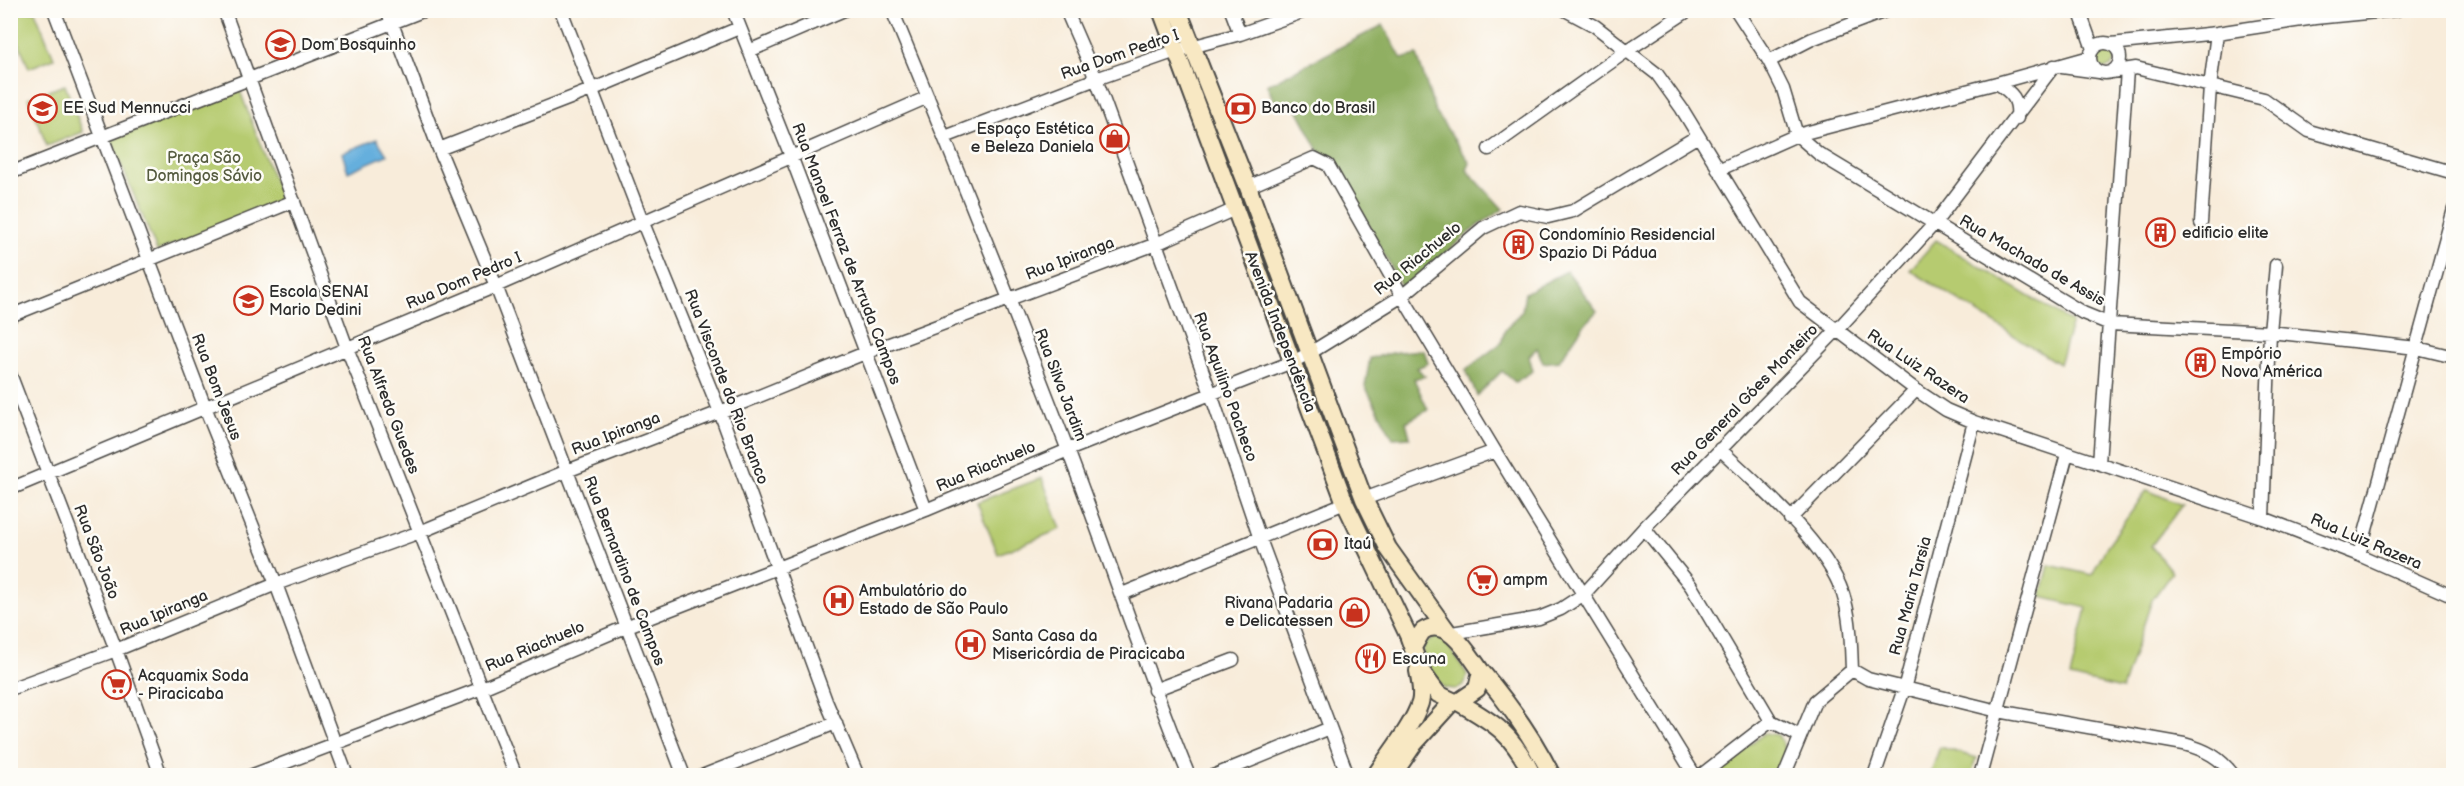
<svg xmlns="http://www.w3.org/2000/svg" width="2464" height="786" viewBox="0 0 2464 786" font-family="'Balsamiq Sans',sans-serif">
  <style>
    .green { fill: #b6cb6f; stroke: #707b4d; stroke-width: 1.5 }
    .forest { fill: #90af62; stroke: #5e6d46; stroke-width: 1.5 }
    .water { fill: #65afdd; stroke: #486d84; stroke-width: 1.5 }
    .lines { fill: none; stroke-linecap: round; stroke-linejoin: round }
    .minor-casing { stroke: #4a4845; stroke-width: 15 }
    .secondary-casing { stroke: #4a4845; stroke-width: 20 }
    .minor { stroke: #fff; stroke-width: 12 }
    .secondary { stroke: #f8e8c3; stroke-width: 16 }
    .labels { text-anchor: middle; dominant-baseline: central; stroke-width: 5; stroke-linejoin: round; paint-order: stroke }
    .poi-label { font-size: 16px; fill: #2b2b2b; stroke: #fdfcf7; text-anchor: start }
    .street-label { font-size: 16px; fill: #2b2b2b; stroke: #fdfcf7 }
    .park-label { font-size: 16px; fill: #555b3f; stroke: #fdfcf7 }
  </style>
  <rect width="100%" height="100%" fill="#fdfcf7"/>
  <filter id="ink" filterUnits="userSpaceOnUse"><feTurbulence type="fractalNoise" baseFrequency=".0167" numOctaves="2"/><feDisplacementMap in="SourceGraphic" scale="12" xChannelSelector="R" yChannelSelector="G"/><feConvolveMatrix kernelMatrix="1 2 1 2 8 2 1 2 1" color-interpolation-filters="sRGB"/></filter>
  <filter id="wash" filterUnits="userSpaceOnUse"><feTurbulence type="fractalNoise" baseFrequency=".008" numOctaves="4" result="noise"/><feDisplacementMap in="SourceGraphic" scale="24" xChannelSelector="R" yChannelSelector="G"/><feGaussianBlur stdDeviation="1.35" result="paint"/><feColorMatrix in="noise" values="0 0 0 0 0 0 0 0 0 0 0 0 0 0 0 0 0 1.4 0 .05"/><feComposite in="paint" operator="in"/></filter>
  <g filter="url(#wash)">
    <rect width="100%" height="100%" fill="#f8ecda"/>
    <!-- green -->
    <path class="green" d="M20 11H35L54 58 29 68 11 23V14Z
      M2095 58a10 10 0 1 1 20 0a10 10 0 1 1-20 0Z
      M65 85 83 132 47 146 28 98Z
      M239 88 282 202 157 251 111 140Z
      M1936 240 2072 322 2059 364 1910 270Z
      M1042 478 1061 529 998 554 977 502Z
      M2147 490 2182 505 2151 546 2172 572 2152 600 2122 689 2070 677 2087 608 2041 597 2049 565 2092 575 2107 546Z
      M1437 636 1444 638 1467 674 1465 683 1457 689 1444 688 1422 658 1424 644Z
      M1765 733 1778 735C1787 750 1787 759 1781 775L1708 776Z
      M1940 747 1977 758 1971 775H1930Z"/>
    <!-- forest -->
    <path class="forest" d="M1383 25 1402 59 1417 55 1435 111 1470 163 1467 170 1503 209 1476 227 1403 289 1337 167 1319 151 1296 107 1277 108 1267 85Z
      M1567 271 1597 311 1583 326 1559 361 1543 363 1537 348 1529 356 1533 371 1515 382 1502 371 1477 396 1466 370 1501 343 1505 330 1522 311 1525 293Z
      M1424 350 1428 363 1417 368 1425 376 1414 379 1428 410 1406 422 1410 437 1393 438 1365 386 1370 358 1397 352Z"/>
    <!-- water -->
    <path class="water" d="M377 139 387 155 348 172 342 153Z"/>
  </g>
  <g filter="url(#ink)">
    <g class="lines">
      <defs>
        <path id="minor" d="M54 10 205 407 276 584 347 776
          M224 10 347 348 516 776
          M387 10 439 149 496 286 684 776
          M561 10 643 223 720 412 826 701 858 776
          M733 10 791 156 926 510
          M892 10C953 157 1012 305 1069 453 1110 560 1145 669 1189 776
          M1066 10 1096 79 1211 394 1260 539 1348 776
          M1231 10 1240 34
          M1565 10 1595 26 1657 74 1682 109 1800 302 1916 390 1946 410 1974 422 2263 518 2359 555 2454 597
          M1736 10 1769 61 1783 89 1797 135 1819 154 2083 313 2110 324 2270 332 2417 348 2454 357
          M2079 10 2093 49
          M2090 58a15 15 0 1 1 30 0a15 15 0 1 1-30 0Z
          M2111 44 2217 33 2315 18 2397 10
          M749 51 844 10
          M1769 61 1812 39 1888 10
          M2062 67 2099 72
          M2111 72 2136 68 2264 99 2309 131 2454 173
          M1997 83C2012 93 2019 99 2017 118
          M945 137 1096 79 1176 51 1240 34 1308 10
          M439 149 591 90 739 28
          M1489 149 1628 50 1689 10
          M1718 170 1797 135 1997 83 2090 57
          M10 173 425 10
          M1248 187 1314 158 1328 165 1402 296 1495 451 1695 776
          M2201 223 2210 87 2217 33
          M10 316 294 201
          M10 374 116 650 161 776
          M1720 449C1759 487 1832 547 1845 601 1851 623 1851 647 1852 670
          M2099 463 2127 70
          M10 489 496 286 928 97
          M1364 499 1495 451
          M2263 518 2270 332 2276 265
          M1790 519 1916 390
          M1644 528 1691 586 1771 721 1800 736
          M2359 555 2454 209
          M1122 594 1345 503
          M1452 633 1539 618 1561 609 1584 594 1644 528 1836 331 1935 223 2054 66
          M1852 670 1868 679 1998 711 2184 744C2206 750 2220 757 2234 776
          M10 689 116 650 276 584 420 532 567 471 720 412 865 353 1156 244 1233 210
          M1154 690 1233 660
          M250 776 482 688 628 626 926 510 1068 450 1292 362 1310 353 1402 296 1483 228 1519 211 1548 217 1573 211 1698 136
          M702 776 836 723
          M1213 776 1330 728
          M1700 776 1771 721
          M1784 776 1815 701 1852 670
          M1874 776 1904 689 1974 422
          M1980 776 2067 454"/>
        <path id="secondary" d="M1161 10 1345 503 1408 635 1421 671 1438 694 1453 701 1458 702 1477 689 1481 671C1470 656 1447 615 1423 631 1419 635 1416 643 1413 647
          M1178 10 1248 187 1364 499 1388 548 1448 632
          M1481 671C1509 704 1533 737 1552 776
          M1458 702C1497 724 1512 734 1533 776
          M1375 776C1389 754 1412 727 1420 703 1423 693 1420 681 1418 671
          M1392 776 1414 744 1453 701"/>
      </defs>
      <!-- minor casing -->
      <use href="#minor" class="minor-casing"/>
      <!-- secondary casing -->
      <use href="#secondary" class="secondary-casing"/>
      <!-- minor -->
      <use href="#minor" class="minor"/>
      <!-- secondary -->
      <use href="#secondary" class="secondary"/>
    </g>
  </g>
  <!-- icons -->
  <defs>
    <symbol id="school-ring" viewBox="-11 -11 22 22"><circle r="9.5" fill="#fdfcf7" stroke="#c8321e" stroke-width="1.5"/><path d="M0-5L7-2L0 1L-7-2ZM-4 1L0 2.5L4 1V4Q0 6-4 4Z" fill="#c8321e"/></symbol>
    <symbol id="bank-ring" viewBox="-11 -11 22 22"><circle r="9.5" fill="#fdfcf7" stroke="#c8321e" stroke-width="1.5"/><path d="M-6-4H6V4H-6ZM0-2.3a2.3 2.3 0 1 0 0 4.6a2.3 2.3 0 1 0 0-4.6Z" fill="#c8321e"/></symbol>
    <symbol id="shop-ring" viewBox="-11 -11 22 22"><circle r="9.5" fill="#fdfcf7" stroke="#c8321e" stroke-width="1.5"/><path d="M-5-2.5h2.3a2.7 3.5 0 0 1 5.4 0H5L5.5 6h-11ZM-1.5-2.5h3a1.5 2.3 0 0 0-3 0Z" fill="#c8321e"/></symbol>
    <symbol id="building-ring" viewBox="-11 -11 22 22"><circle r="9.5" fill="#fdfcf7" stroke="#c8321e" stroke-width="1.5"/><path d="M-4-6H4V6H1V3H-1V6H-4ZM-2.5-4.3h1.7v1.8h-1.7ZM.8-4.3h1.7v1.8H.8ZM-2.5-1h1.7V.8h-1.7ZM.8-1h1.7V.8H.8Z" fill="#c8321e"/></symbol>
    <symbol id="university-ring" viewBox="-11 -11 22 22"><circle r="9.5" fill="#fdfcf7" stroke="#c8321e" stroke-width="1.5"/><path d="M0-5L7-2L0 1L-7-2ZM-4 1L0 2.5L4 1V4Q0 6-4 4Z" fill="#c8321e"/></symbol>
    <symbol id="supermarket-ring" viewBox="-11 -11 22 22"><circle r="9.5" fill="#fdfcf7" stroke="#c8321e" stroke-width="1.5"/><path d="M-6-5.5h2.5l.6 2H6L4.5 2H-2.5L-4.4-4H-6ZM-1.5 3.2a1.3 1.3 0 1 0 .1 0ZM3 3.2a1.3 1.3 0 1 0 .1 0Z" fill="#c8321e"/></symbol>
    <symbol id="hospital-ring" viewBox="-11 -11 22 22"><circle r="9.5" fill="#fdfcf7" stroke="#c8321e" stroke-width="1.5"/><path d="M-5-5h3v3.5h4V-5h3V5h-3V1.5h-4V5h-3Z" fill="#c8321e"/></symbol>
    <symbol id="restaurant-ring" viewBox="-11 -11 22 22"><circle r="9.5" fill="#fdfcf7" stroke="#c8321e" stroke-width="1.5"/><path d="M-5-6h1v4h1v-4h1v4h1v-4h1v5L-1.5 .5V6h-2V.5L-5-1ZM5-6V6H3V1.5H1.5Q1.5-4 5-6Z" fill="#c8321e"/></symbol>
  </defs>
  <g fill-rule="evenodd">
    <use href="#school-ring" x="264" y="28" width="33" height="33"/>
    <use href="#school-ring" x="26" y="92" width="33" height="33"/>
    <use href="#bank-ring" x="1224" y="92" width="33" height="33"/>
    <use href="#shop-ring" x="1098" y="122" width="33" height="33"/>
    <use href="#building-ring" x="2144" y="216" width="33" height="33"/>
    <use href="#building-ring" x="1502" y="228" width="33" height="33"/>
    <use href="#university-ring" x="232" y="284" width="33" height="33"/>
    <use href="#building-ring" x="2184" y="346" width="33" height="33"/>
    <use href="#bank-ring" x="1306" y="528" width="33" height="33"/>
    <use href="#supermarket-ring" x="1466" y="564" width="33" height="33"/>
    <use href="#hospital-ring" x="822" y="584" width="33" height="33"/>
    <use href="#shop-ring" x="1338" y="596" width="33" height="33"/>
    <use href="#hospital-ring" x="954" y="628" width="33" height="33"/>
    <use href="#restaurant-ring" x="1354" y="642" width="33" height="33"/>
    <use href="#supermarket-ring" x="100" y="668" width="33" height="33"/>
  </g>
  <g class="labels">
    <!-- poi labels -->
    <g class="poi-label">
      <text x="301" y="45">Dom Bosquinho</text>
      <text x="63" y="108">EE Sud Mennucci</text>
      <text x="1261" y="108">Banco do Brasil</text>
      <text x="1094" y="129" text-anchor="end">Espaço Estética<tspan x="1094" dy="18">e Beleza Daniela</tspan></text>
      <text x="2182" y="233">edificio elite</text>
      <text x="1539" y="235">Condomínio Residencial<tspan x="1539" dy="18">Spazio Di Pádua</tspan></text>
      <text x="269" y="292">Escola SENAI<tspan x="269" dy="18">Mario Dedini</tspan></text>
      <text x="2221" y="354">Empório<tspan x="2221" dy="18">Nova América</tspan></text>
      <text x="1344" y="544">Itaú</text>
      <text x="1503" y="580">ampm</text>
      <text x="859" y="591">Ambulatório do<tspan x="859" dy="18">Estado de São Paulo</tspan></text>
      <text x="1333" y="603" text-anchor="end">Rivana Padaria<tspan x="1333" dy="18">e Delicatessen</tspan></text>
      <text x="992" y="636">Santa Casa da<tspan x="992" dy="18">Misericórdia de Piracicaba</tspan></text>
      <text x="1392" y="659">Escuna</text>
      <text x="138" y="676">Acquamix Soda<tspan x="138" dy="18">- Piracicaba</tspan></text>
    </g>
    <!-- street labels -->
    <g class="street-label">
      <text transform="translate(1120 55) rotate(-19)">Rua Dom Pedro I</text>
      <text transform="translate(846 254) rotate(69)">Rua Manoel Ferraz de Arruda Campos</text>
      <text transform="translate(1070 259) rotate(-21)">Rua Ipiranga</text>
      <text transform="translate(1418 259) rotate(-39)">Rua Riachuelo</text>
      <text transform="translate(2032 261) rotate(30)">Rua Machado de Assis</text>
      <text transform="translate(464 281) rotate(-23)">Rua Dom Pedro I</text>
      <text transform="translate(1280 332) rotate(69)">Avenida Independência</text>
      <text transform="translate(1918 367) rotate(34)">Rua Luiz Razera</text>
      <text transform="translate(1060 385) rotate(69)">Rua Silva Jardim</text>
      <text transform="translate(216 387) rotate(69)">Rua Bom Jesus</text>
      <text transform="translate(726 387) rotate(69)">Rua Visconde do Rio Branco</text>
      <text transform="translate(1225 387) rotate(70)">Rua Aquilino Pacheco</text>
      <text transform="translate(1745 400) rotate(-46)">Rua General Góes Monteiro</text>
      <text transform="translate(388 405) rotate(69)">Rua Alfredo Guedes</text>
      <text transform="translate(616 434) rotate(-21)">Rua Ipiranga</text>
      <text transform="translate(986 467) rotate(-23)">Rua Riachuelo</text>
      <text transform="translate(2366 542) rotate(23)">Rua Luiz Razera</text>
      <text transform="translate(96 552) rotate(69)">Rua São João</text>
      <text transform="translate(624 571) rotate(69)">Rua Bernardino de Campos</text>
      <text transform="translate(1911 596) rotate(-75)">Rua Maria Tarsia</text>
      <text transform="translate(164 613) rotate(-23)">Rua Ipiranga</text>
      <text transform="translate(535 647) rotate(-23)">Rua Riachuelo</text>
    </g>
    <!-- park labels -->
    <g class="park-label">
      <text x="204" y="158">Praça São<tspan x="204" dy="18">Domingos Sávio</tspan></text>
    </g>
  </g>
  <!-- margin -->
  <rect width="2464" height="786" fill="none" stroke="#fdfcf7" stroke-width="36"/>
</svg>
